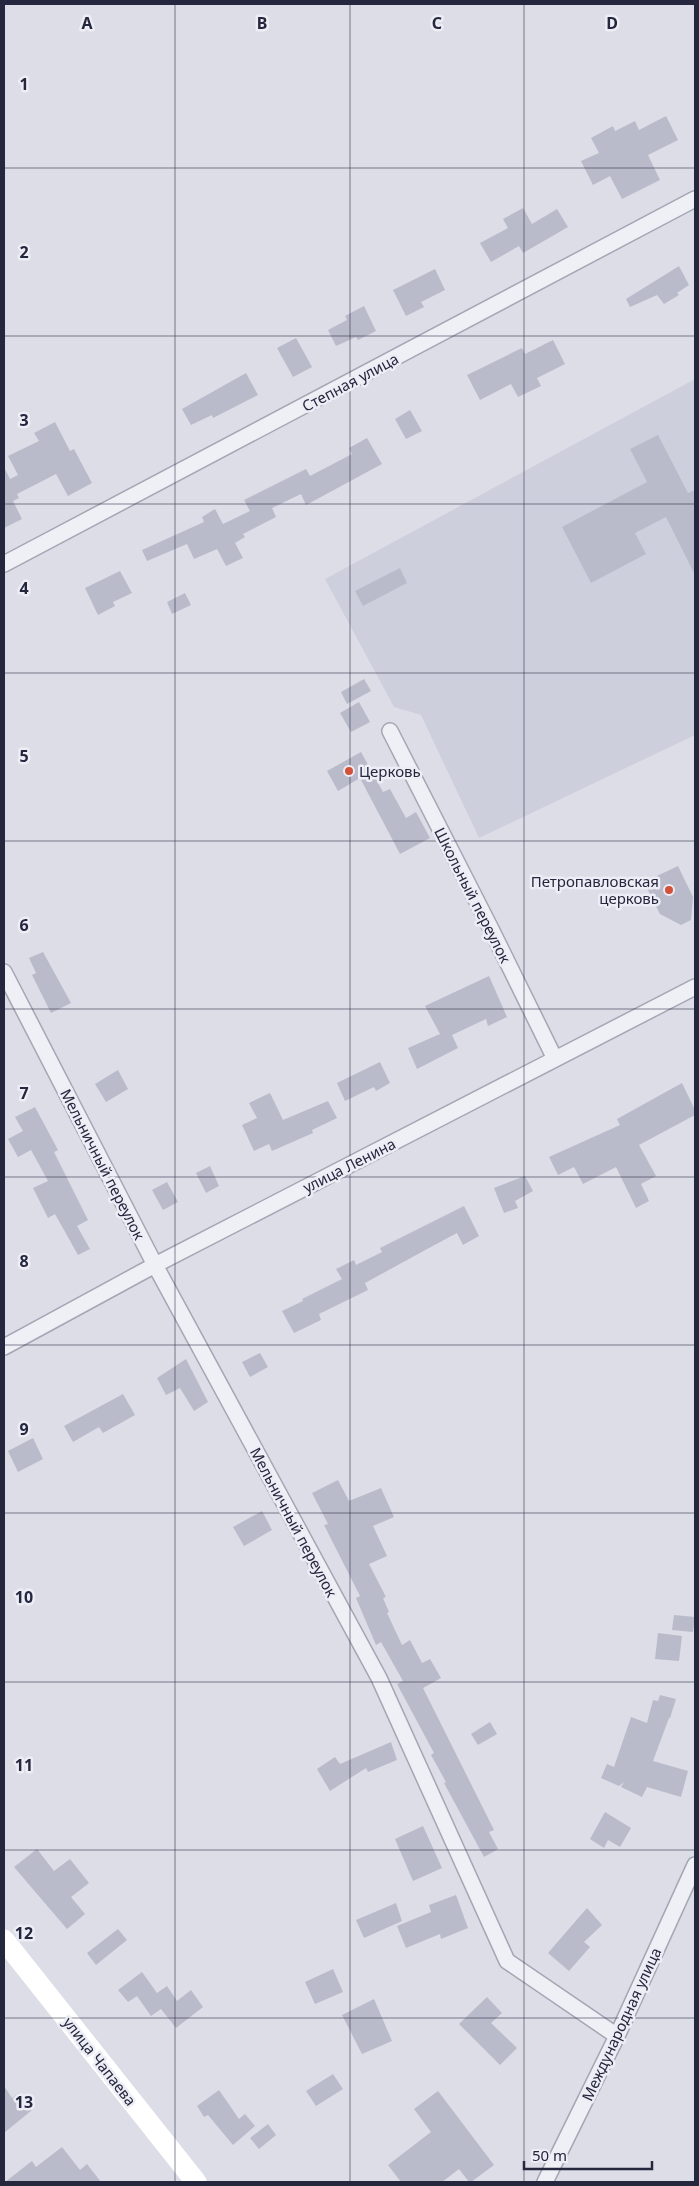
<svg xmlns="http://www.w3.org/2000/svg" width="699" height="2186" viewBox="0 0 699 2186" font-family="'Noto Sans',sans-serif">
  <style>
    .built { fill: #cecfdc }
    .building { fill: #b9bbca }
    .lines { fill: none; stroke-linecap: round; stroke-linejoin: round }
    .street-casing { stroke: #a5a6b4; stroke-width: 18 }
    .street { stroke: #eff0f5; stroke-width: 15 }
    .secondary { stroke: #fff; stroke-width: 21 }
    .grid { fill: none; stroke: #25273e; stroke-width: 1; stroke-opacity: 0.55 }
    .poi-dot { fill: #d3513a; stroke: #ecedf5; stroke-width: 2 }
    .labels { text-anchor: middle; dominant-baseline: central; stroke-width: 5; stroke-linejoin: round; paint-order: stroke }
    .street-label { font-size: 15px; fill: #25273e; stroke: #ecedf5 }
    .poi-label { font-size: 15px; fill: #25273e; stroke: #ecedf5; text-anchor: start }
    .grid-label { font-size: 16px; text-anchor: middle; font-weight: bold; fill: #25273e; stroke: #ecedf5; stroke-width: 5; stroke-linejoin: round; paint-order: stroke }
  </style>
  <rect width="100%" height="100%" fill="#dcdde7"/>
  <!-- built -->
  <path class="built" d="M695 379V735L479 838 421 715 394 707 325 579Z"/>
  <!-- building -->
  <path class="building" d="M666 116 678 140 648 155 660 180 622 199 610 176 593 185 581 161 599 153 591 138 613 126 615 131 635 121 639 130Z
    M523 208 532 224 557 209 568 227 523 253 519 246 491 262 480 243 508 228 503 219Z
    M679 266 689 285 677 293 679 295 664 304 657 295 630 307 626 299Z
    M435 269 445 290 421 302 424 307 406 316 393 290Z
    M364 306 376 331 358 340 356 337 336 346 328 330 347 320 345 316Z
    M296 338 312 367 293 377 277 348Z
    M553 340 565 364 537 378 541 386 518 397 511 384 480 400 467 375 522 348 525 354Z
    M246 373 258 395 213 418 212 415 191 425 182 409Z
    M410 410 422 431 406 439 395 419Z
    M55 422 70 451 74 449 92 483 68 496 56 474 17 494 19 498 13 501 22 519 4 528V467L10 479 18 475 8 456 39 441 34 433Z
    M658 435 688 493 695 490V575L666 517 635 533 646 554 591 583 562 527 647 482 630 449Z
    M367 438 382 464 306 505 301 494 272 508 276 517 243 534 245 537 235 543 243 558 226 566 217 549 194 559 187 544 147 561 142 550 204 522 202 517 215 509 223 524 250 511 244 500 306 469 310 476 352 454 349 448Z
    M400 568 407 583 363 606 355 591Z
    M120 571 132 593 113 602 115 606 98 615 85 588Z
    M185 593 191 605 172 614 167 602Z
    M364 679 371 691 347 704 341 692Z
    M359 702 370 722 351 732 340 713Z
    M361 752 383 792 390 789 406 818 416 812 430 838 400 854 360 778 338 791 327 771Z
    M678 866 693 897 691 920 681 925 660 914 644 882Z
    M43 952 71 1003 51 1013 32 975 36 973 29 958Z
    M489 976 507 1017 488 1026 486 1019 452 1035 458 1048 417 1069 408 1048 440 1034 425 1006Z
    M380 1062 390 1083 376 1091 374 1087 345 1101 337 1083Z
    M118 1070 128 1089 106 1102 95 1084Z
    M682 1083 695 1110V1115L639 1145 656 1176 641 1184 649 1201 636 1208 616 1167 583 1184 574 1167 558 1175 549 1157 620 1125 617 1119Z
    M270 1093 283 1120 328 1101 337 1118 312 1130 313 1133 272 1151 269 1144 254 1151 242 1125 257 1118 249 1103Z
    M35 1107 58 1150 54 1152 88 1220 77 1226 90 1249 78 1255 55 1214 48 1218 33 1188 48 1181 31 1150 18 1157 8 1139 23 1131 15 1117Z
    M210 1166 219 1186 206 1193 196 1173Z
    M525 1176 533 1191 515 1201 518 1208 504 1213 494 1188Z
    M167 1182 178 1202 163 1210 152 1190Z
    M464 1206 479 1236 463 1245 457 1233 429 1248 365 1283 368 1290 319 1314 321 1320 294 1333 282 1311 303 1301 302 1299 342 1279 336 1269 354 1260 356 1265 382 1252 380 1248Z
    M260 1353 268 1367 250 1377 242 1362Z
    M186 1359 208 1402 194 1411 180 1388 166 1395 157 1378Z
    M123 1394 135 1415 103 1433 99 1427 73 1442 64 1426Z
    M33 1438 43 1459 18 1472 8 1451Z
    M338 1480 349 1501 381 1488 394 1517 373 1526 387 1556 369 1564 386 1597 383 1598 389 1612 387 1613 402 1645 410 1640 422 1663 430 1659 441 1678 423 1688 494 1830 489 1832 498 1849 484 1857 444 1783 446 1782 431 1755 434 1753 397 1684 403 1681 381 1642 376 1645 356 1598 360 1596 324 1525 328 1524 312 1493Z
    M262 1511 272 1530 244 1546 233 1527Z
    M674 1615 695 1617 693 1632 672 1630Z
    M658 1633 682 1636 679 1661 655 1659Z
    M660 1695 676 1699 670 1718H669L653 1761 688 1771 681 1797 647 1787 642 1797 621 1787 624 1782 619 1786 601 1778 607 1764 614 1767 631 1717 647 1723 653 1700 658 1701Z
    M490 1722 497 1734 478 1745 471 1734Z
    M391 1742 397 1760 368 1772 366 1768 330 1791 317 1769 335 1757 340 1764Z
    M605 1812 631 1828 620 1847 608 1840 604 1848 590 1839Z
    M423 1826 442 1868 413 1881 395 1839Z
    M37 1849 54 1871 70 1859 89 1883 71 1897 85 1914 67 1929 14 1867Z
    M456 1895 468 1928 441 1939 440 1934 406 1948 397 1926 431 1912 429 1905Z
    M396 1903 402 1921 364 1938 356 1920Z
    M587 1908 602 1925 584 1942 590 1947 569 1971 548 1953Z
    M118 1929 127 1940 96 1965 87 1953Z
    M333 1969 343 1992 315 2004 305 1982Z
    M142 1972 157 1993 167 1986 177 2001 191 1990 203 2007 176 2028 161 2009 151 2016 137 1996 128 2002 118 1990Z
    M487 1997 502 2013 491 2023 517 2048 500 2065 459 2024Z
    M374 1999 392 2041 362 2054 342 2015Z
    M333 2074 343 2089 316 2106 306 2091Z
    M4 2086 12 2098 19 2093 32 2110 4 2133Z
    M219 2090 239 2119 245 2114 255 2126 233 2145 208 2115 204 2117 197 2106Z
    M438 2091 494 2165 471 2182H469L459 2169 442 2182H401L388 2165 431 2132 414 2109Z
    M268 2124 276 2135 259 2149 250 2138Z
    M62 2147 80 2170 87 2164 101 2182H5L32 2161 36 2167Z"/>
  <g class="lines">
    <defs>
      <path id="street" d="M4 564 695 199
        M390 731 491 929 555 1059
        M4 972 155 1265 379 1678 507 1961 617 2036
        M4 1347 155 1265 695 987
        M545 2182 617 2036 695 1865"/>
    </defs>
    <!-- street casing -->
    <use href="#street" class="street-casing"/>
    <!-- street -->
    <use href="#street" class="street"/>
    <!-- secondary -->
    <path class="secondary" d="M4 1940 196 2182"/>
  </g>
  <!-- grid -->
  <path class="grid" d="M175 4V2182M350 4V2182M524 4V2182M4 168H695M4 336H695M4 504H695M4 673H695M4 841H695M4 1009H695M4 1177H695M4 1345H695M4 1513H695M4 1682H695M4 1850H695M4 2018H695"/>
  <!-- markers -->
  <g class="poi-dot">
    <circle cx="349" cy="771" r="5"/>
    <circle cx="669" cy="890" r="5"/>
  </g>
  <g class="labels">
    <!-- street labels -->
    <g class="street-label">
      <text transform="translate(350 382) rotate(-28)">Степная улица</text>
      <text transform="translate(473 895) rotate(63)">Школьный переулок</text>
      <text transform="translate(103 1164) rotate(63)">Мельничный переулок</text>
      <text transform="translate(349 1165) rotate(-27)">улица Ленина</text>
      <text transform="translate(294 1522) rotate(62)">Мельничный переулок</text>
      <text transform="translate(621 2024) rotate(-65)">Международная улица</text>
      <text transform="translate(100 2061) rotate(52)">улица Чапаева</text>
    </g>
    <!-- poi labels -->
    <g class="poi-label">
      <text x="359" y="771">Церковь</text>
      <text x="659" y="881" text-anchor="end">Петропавловская<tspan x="659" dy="17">церковь</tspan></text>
    </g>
  </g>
  <g class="grid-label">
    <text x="87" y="29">A</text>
    <text x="262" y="29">B</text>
    <text x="437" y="29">C</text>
    <text x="612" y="29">D</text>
    <text x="24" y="90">1</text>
    <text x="24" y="258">2</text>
    <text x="24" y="426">3</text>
    <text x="24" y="594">4</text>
    <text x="24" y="762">5</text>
    <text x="24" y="931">6</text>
    <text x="24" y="1099">7</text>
    <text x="24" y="1267">8</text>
    <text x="24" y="1435">9</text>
    <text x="24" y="1603">10</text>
    <text x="24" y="1771">11</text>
    <text x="24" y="1939">12</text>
    <text x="24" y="2108">13</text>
  </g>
  <!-- border -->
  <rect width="699" height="2186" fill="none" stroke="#25273e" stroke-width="10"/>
  <!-- scale -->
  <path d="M524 2161v8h128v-8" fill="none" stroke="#25273e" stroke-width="2.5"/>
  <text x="532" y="2161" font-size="15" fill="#25273e" stroke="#ecedf5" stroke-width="4" paint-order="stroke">50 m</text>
</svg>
